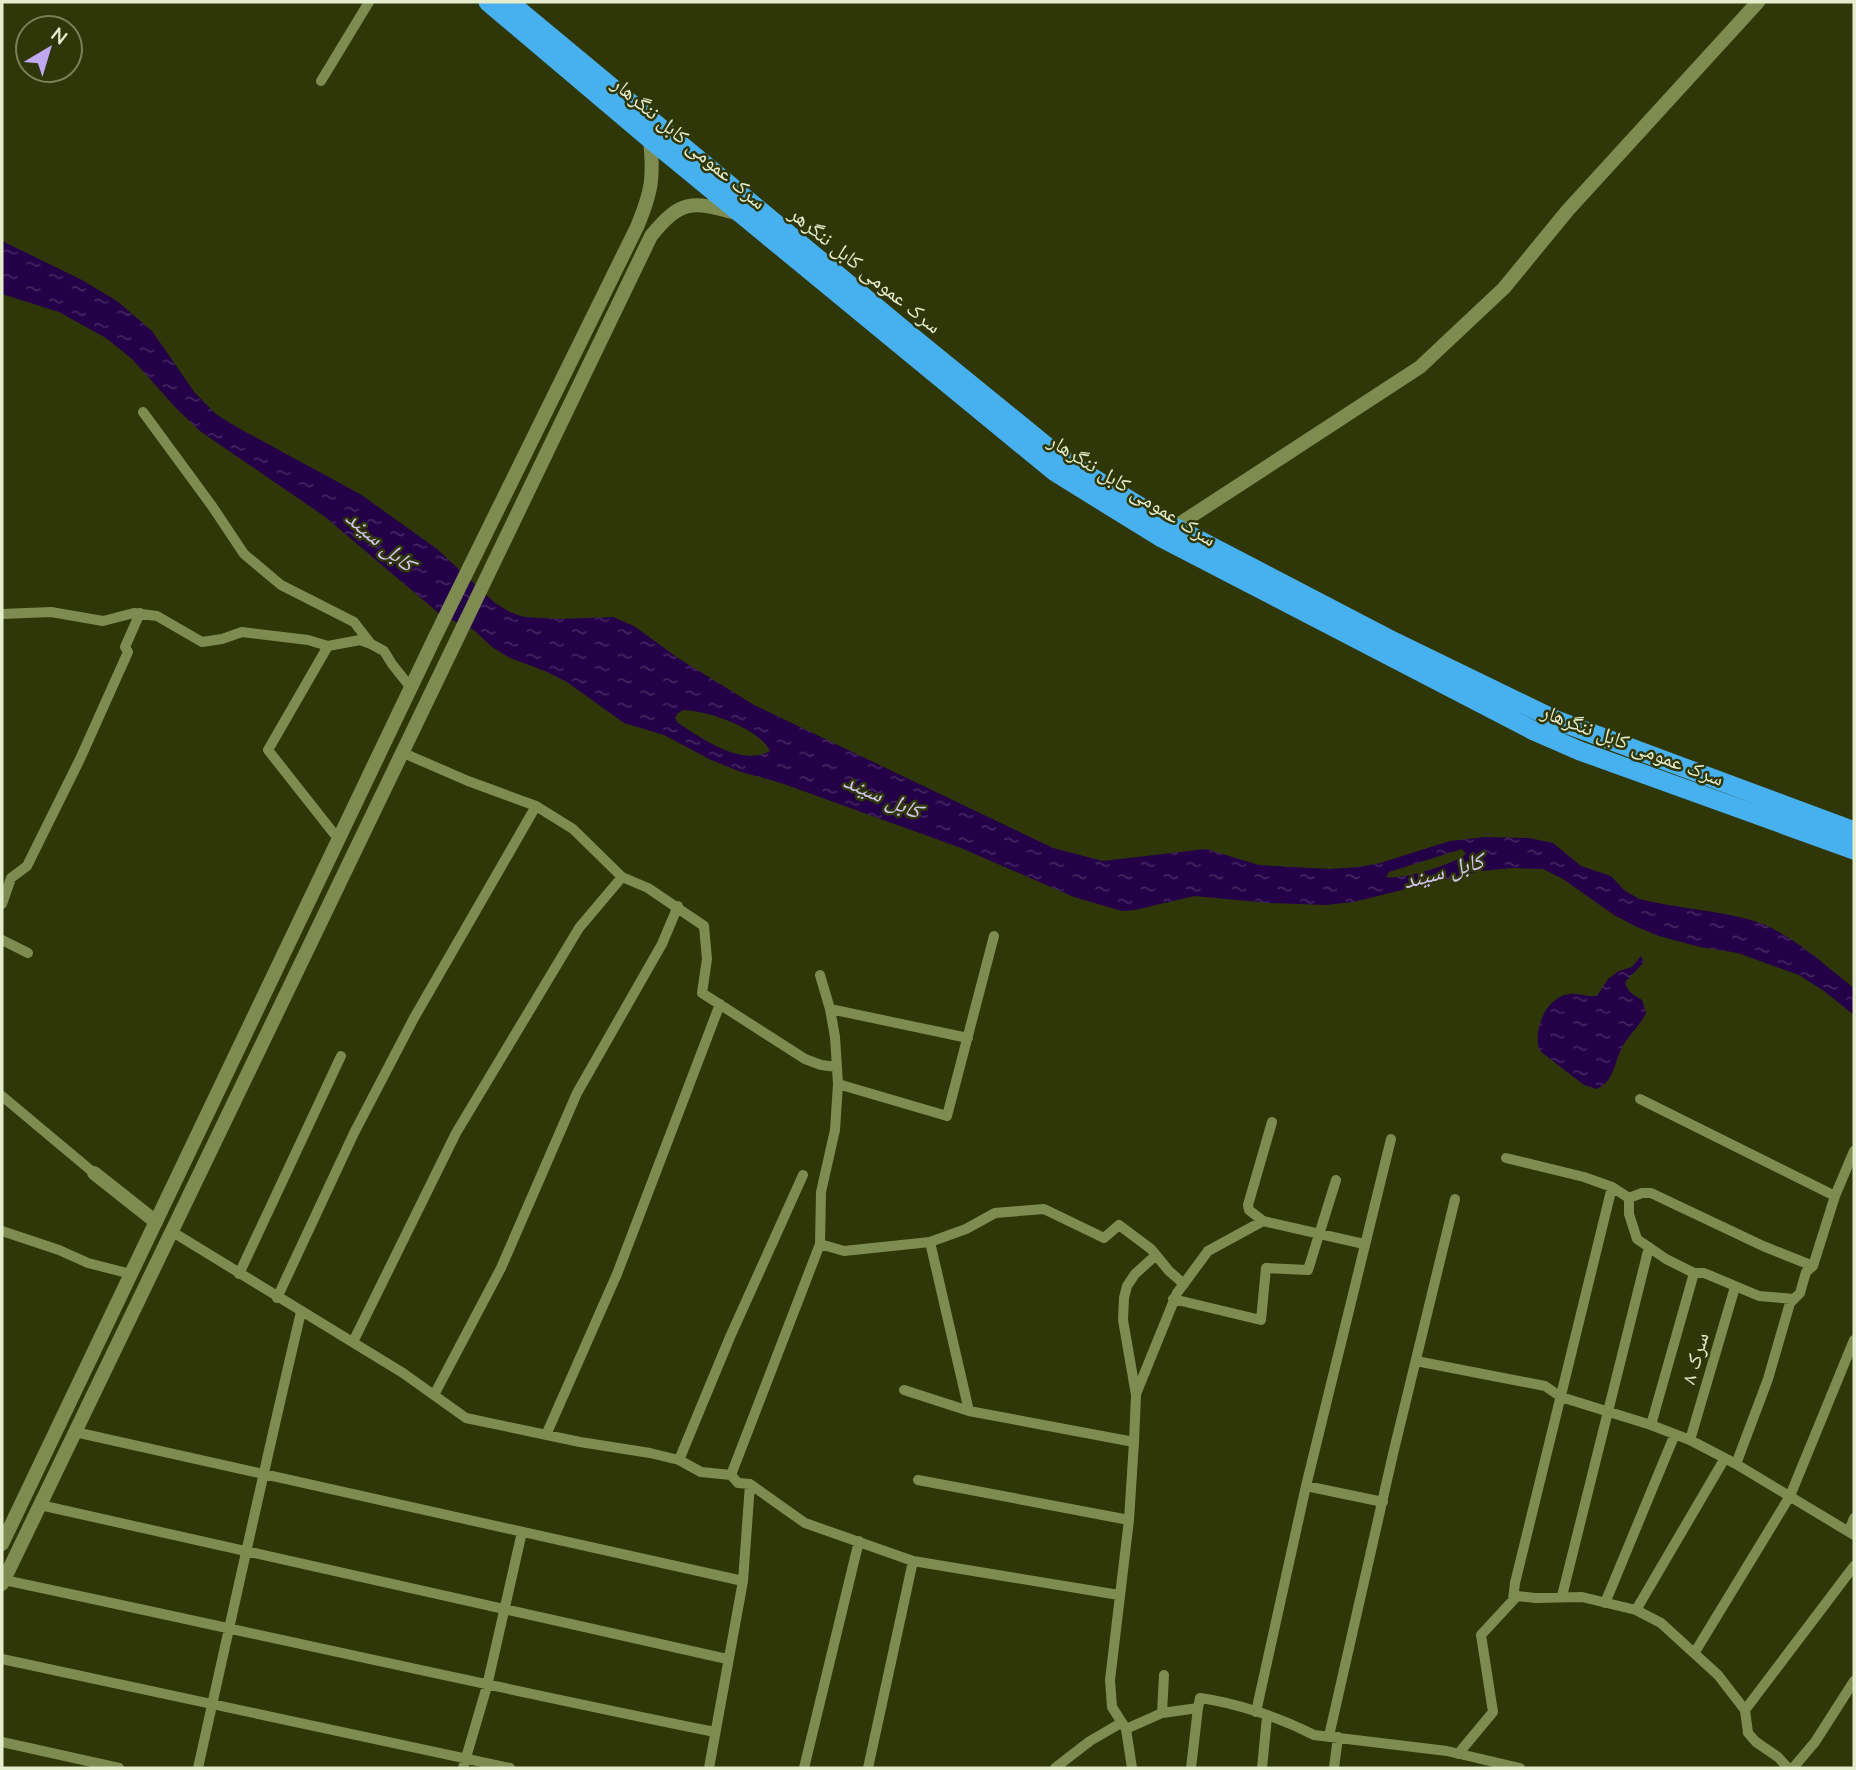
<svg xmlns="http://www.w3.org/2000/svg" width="1856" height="1770" viewBox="0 0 1856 1770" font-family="Mulish,'Noto Naskh Arabic',sans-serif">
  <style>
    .water { fill: url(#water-ripples); fill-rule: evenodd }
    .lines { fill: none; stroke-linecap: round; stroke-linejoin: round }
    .street { stroke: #7f8c51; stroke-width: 10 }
    .secondary { stroke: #7f8c51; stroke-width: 14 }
    .highway { stroke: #47b0ef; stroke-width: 19 }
    .labels { text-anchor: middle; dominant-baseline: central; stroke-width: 5; stroke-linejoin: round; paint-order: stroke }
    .street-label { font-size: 21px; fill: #e5edce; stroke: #2f3708 }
    .water-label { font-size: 23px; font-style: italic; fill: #d2c6f0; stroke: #2f3708 }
  </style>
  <defs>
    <pattern id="water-ripples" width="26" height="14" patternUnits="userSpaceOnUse" patternTransform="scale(1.75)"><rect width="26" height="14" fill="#240048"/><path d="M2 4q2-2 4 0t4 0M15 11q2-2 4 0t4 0" fill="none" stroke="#442661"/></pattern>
  </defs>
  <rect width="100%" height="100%" fill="#2f3708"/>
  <!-- water -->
  <path class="water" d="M2 241 82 280 117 301 152 331 195 393 217 415 242 430 360 494 437 549 495 603 510 612 524 617 559 619 613 617 634 626 678 658 754 705 1053 848 1103 861 1206 849 1259 865 1329 869 1360 867 1380 863 1450 841 1485 837 1529 838 1553 843 1581 866 1611 876 1624 890 1639 899C1676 908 1714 910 1751 920 1789 931 1823 964 1854 988V1015L1824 991 1799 975 1738 953 1700 947 1659 936 1637 927 1614 915 1563 879 1543 869 1512 868 1480 871 1353 902 1326 905 1269 903 1194 896 1135 910 1122 911 1074 897 961 848 781 783 741 772 711 760 664 735 624 723 567 682 545 671 510 658 492 647 474 630 441 615 324 516 200 431 176 408 132 359 106 338 59 312 2 294ZM683 710C706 710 759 728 770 751 741 767 701 738 678 723L675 718 677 714ZM1462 849 1466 854C1451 865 1404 880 1386 877L1389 872Z
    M1641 956 1644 962 1625 982C1627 992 1634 995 1642 1000L1646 1013C1640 1026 1629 1034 1623 1046 1614 1061 1615 1081 1597 1089L1584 1085 1540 1051C1532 1031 1546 996 1570 994 1578 993 1587 997 1597 996L1608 979 1619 971 1632 967Z"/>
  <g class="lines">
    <!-- street -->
    <path class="street" d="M321 81 369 2
      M143 412 212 506 244 554 281 585 354 622 371 644 384 651 392 664 411 688
      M2 614 51 612 103 621 134 613 157 616 202 642 222 639 242 632 308 640 328 646 360 640 371 644
      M328 646 268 750 339 840
      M401 752 468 781 536 806 573 829 622 877 648 888 704 926 707 959 702 993 805 1059 821 1065 837 1067
      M2 904 11 878 27 866 80 759 128 652 125 647 140 613
      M2 940 28 953
      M830 1009 968 1038
      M838 1084 947 1116 994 936
      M2 1096 94 1173
      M1640 1099 1835 1196
      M1272 1122 1248 1205 1249 1210 1263 1221 1364 1244
      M1506 1158 1584 1177 1612 1187 1629 1198 1642 1193H1651L1763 1246 1813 1266
      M1629 1198V1214L1637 1239 1666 1259 1694 1273H1704L1759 1296 1794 1299
      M2 1231 59 1250 88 1263 131 1274
      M171 1231 403 1373 466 1418 580 1442 650 1453 679 1460 701 1472 731 1475 738 1483 750 1484 805 1523 913 1561 1119 1595
      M930 1242 969 1411
      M820 1244 844 1251 930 1242 966 1229 995 1213 1044 1209 1104 1238 1119 1225 1151 1249 1169 1271 1184 1284
      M239 1274 341 1056
      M277 1298 354 1133 414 1018 536 806
      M1173 1299 1261 1320 1266 1268 1308 1270 1336 1180
      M353 1342 456 1133 579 928 622 877
      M1416 1361 1545 1386 1561 1397 1651 1425 1690 1440 1736 1464 1854 1535
      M904 1390 969 1411 1134 1442
      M1136 1394 1177 1293 1208 1251 1263 1221
      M434 1395 501 1268 577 1093 662 944 678 906
      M1651 1425 1694 1273
      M75 1432 743 1581
      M546 1435 617 1274 720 1004
      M1690 1440 1735 1287
      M679 1460 730 1337 803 1175
      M1736 1464 1768 1379 1790 1303 1800 1293 1806 1272 1813 1266 1835 1196 1854 1151
      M731 1475 820 1244 821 1192 835 1130 838 1084 835 1037 830 1009 820 975
      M918 1480 1129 1520
      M1306 1486 1383 1502
      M40 1505 727 1659
      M1849 1531 1854 1518
      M4 1580C241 1630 477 1684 715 1732
      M1562 1596 1649 1247
      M1513 1600 1515 1583 1612 1187
      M1605 1603 1675 1434
      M1636 1610 1725 1458
      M1695 1652 1790 1496 1854 1340
      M2 1659 510 1768
      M1745 1710 1854 1566
      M1256 1712 1306 1486 1391 1139
      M1162 1713 1164 1675
      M1126 1729 1162 1713 1198 1708 1200 1698C1237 1703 1281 1718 1314 1735L1447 1751 1520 1768
      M1329 1736 1393 1454 1455 1199
      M2 1742 119 1768
      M1458 1754 1493 1712 1481 1635 1517 1596 1535 1598 1582 1597 1636 1610 1661 1623 1718 1675 1745 1710 1748 1733 1756 1742 1778 1757 1788 1768
      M198 1768C232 1616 265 1464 301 1312
      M463 1768 487 1686 522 1532
      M709 1768 743 1581 750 1484
      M804 1768 859 1541
      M868 1768 913 1561
      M1055 1768 1090 1741 1121 1723
      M1132 1768 1126 1729 1112 1707 1110 1680 1129 1520 1134 1442 1136 1395 1123 1320 1124 1298 1127 1286 1135 1274 1155 1256
      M1191 1768 1198 1708
      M1262 1768 1267 1717
      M1334 1768 1338 1737
      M1793 1768 1815 1742 1854 1681"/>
    <!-- secondary -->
    <path class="secondary" d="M1167 532 1420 367 1504 288 1568 210 1758 2
      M94 1173 156 1222
      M2 1544 435 637 637 227C652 191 654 178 650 139
      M2 1584 651 236C681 199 692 201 736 213"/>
    <!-- highway -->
    <path class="highway" d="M488 2 650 139 1055 472 1160 537 1534 731 1580 751 1854 850
      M509 2 905 331 1061 458 1103 484 1174 527 1387 638 1556 720 1854 831"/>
  </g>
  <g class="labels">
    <!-- street labels -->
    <g class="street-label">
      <text transform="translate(690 142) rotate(40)">سرک عمومی کابل ننگرهار</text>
      <text transform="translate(866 269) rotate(39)">سرک عمومی کابل ننگرهر</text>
      <text transform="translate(1133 489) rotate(32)">سرک عمومی کابل ننگرهار</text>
      <text transform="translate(1633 744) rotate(21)">سرک عمومی کابل ننگرهار</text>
      <text transform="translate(1694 1358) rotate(-74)">سرک ۸</text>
    </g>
    <!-- water labels -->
    <g class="water-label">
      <text transform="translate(381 540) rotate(40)">کابل سيند</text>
      <text transform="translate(883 795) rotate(24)">کابل سيند</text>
      <text transform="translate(1443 870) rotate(-15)">کابل سيند</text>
    </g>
  </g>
  <!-- border -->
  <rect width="1856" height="1770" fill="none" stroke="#e5edce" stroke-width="7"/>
  <!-- north arrow -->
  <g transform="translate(49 49) rotate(38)"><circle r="33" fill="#2f3708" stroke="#788057" stroke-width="2"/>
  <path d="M0-5L12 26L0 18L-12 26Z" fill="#c1a8f3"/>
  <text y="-10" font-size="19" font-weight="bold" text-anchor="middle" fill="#e5edce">N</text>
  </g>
</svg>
